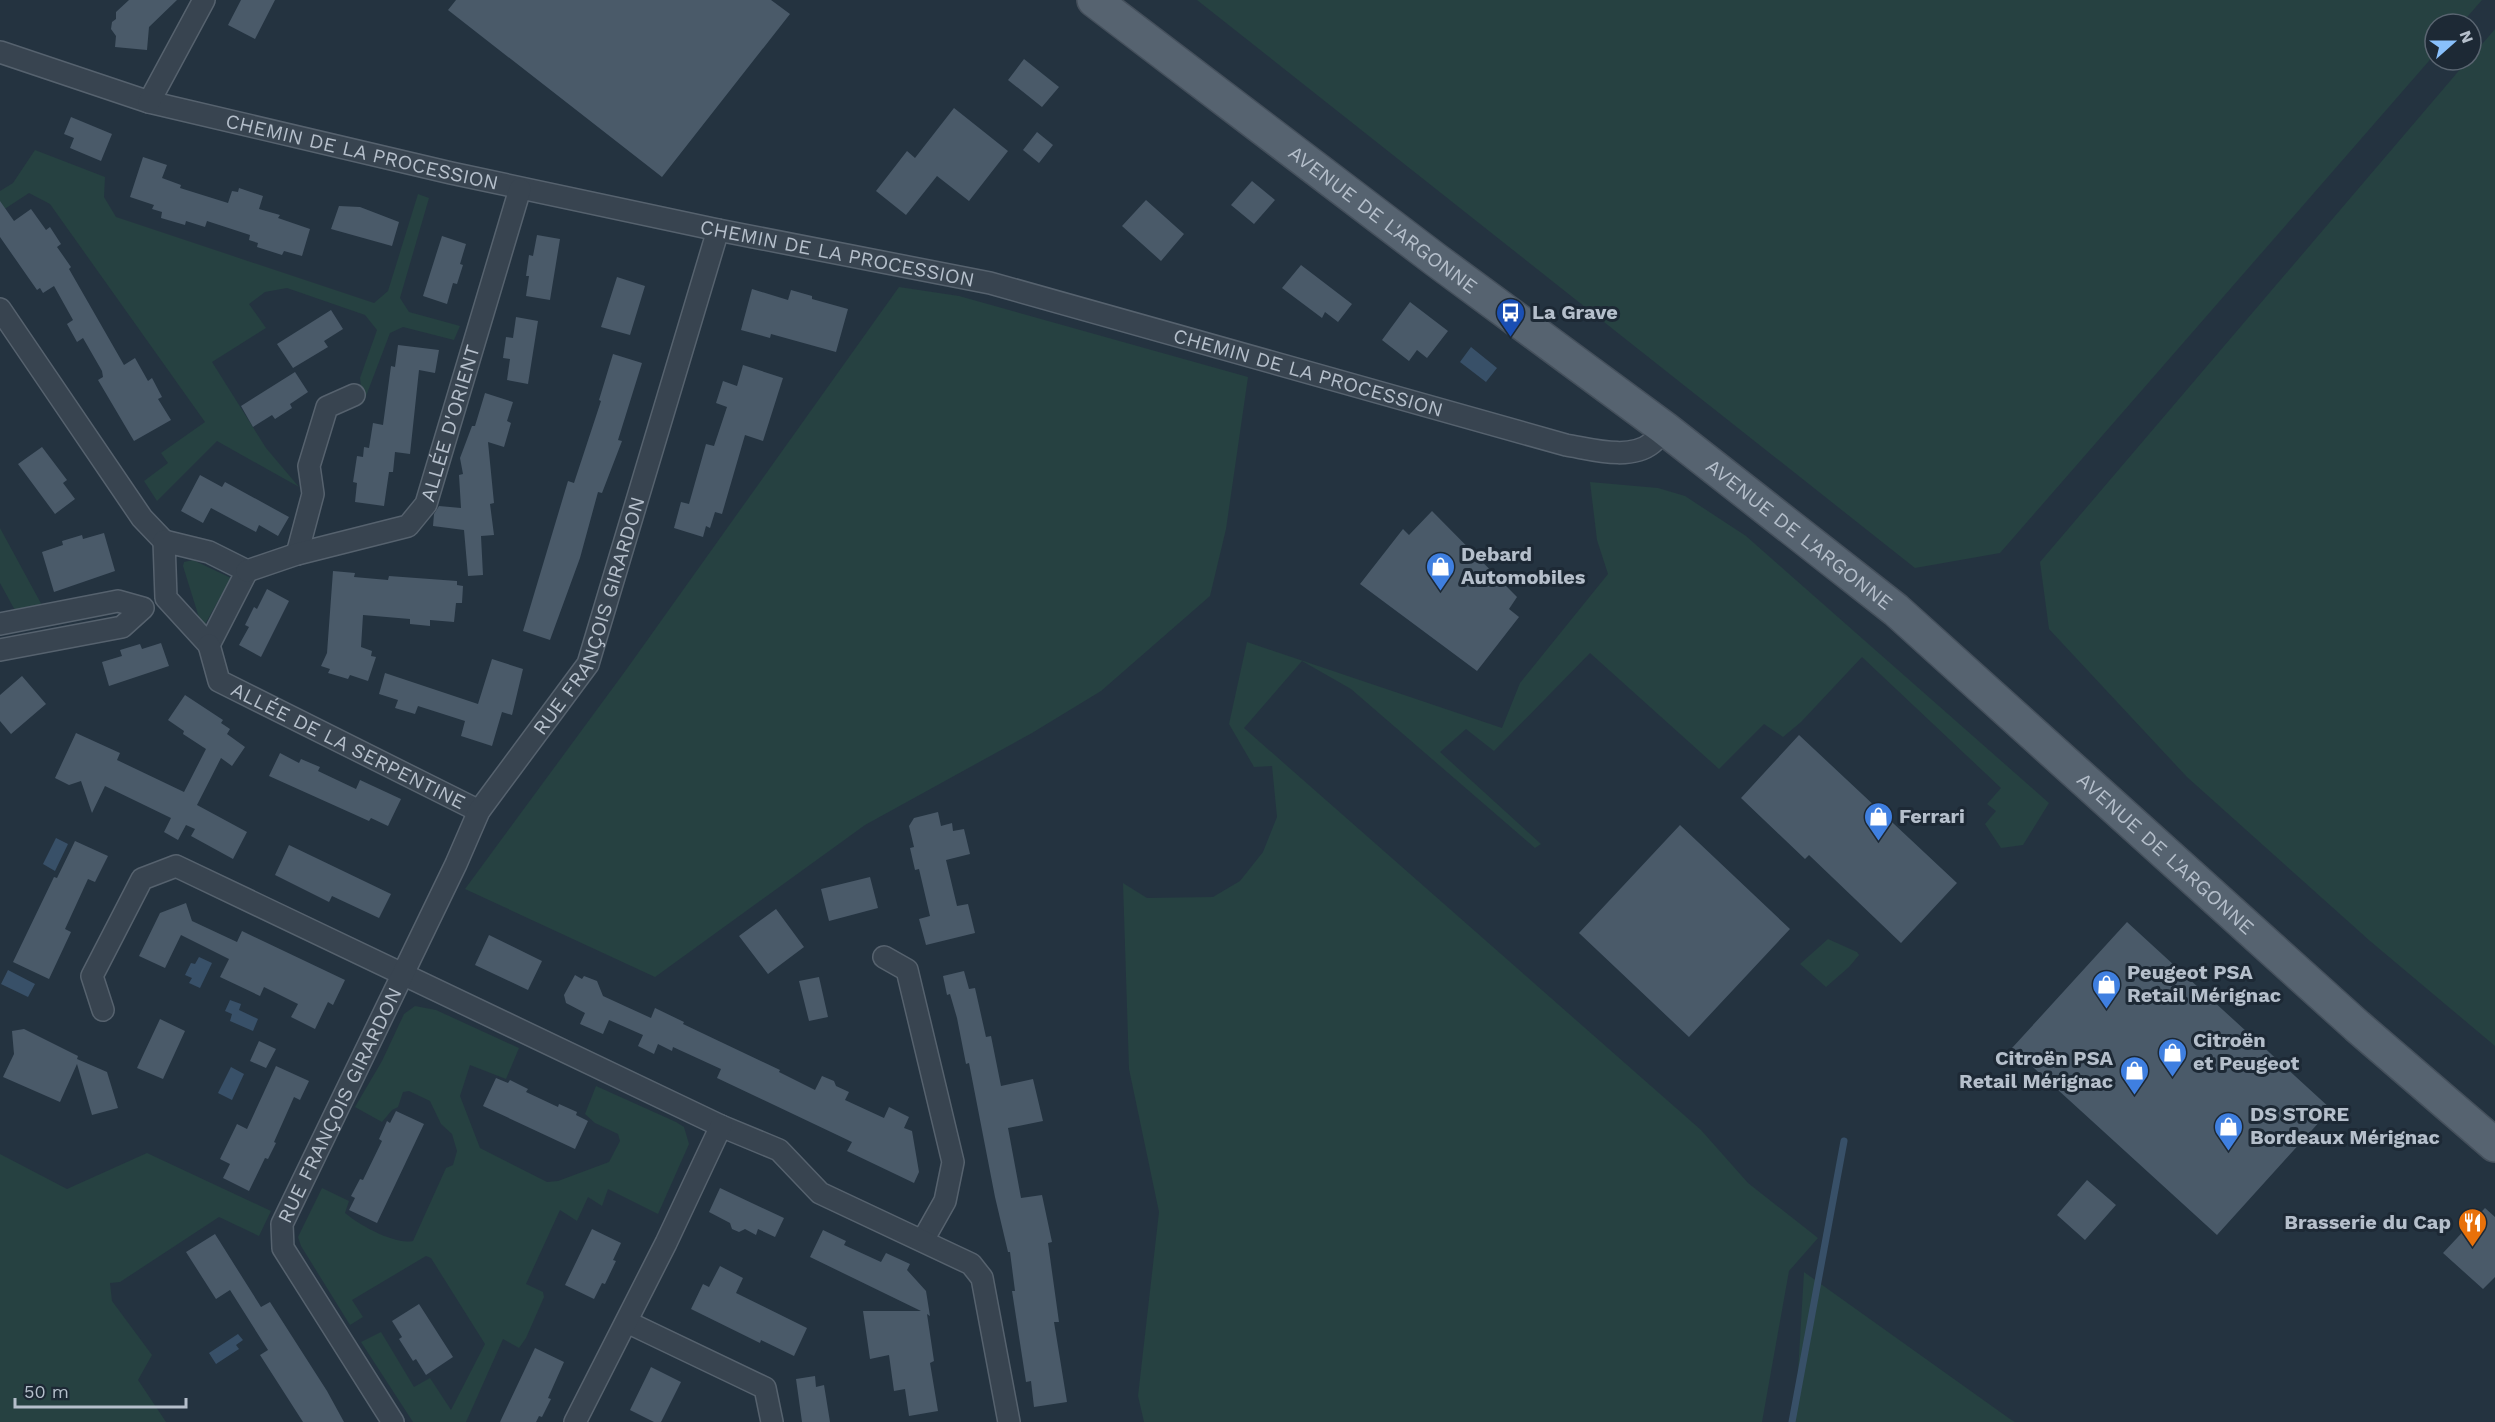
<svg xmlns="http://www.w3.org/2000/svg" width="2495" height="1422" viewBox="0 0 2495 1422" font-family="'Work Sans',sans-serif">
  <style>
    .green { fill: #264141 }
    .water { fill: #385068 }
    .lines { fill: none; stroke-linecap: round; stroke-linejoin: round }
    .stream { stroke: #385068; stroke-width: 7 }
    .building { fill: #4a5a69 }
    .minor-casing { stroke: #56626e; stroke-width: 24 }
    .primary-casing { stroke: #45505c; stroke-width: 36 }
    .minor { stroke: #384450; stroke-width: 21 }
    .primary { stroke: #566370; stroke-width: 33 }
    .labels { text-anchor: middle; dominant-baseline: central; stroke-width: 6; stroke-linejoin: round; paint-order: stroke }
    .street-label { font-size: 20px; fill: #b5bfcb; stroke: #1d2935 }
    .poi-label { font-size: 20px; font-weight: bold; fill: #b5bfcb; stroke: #1d2935; text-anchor: start }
  </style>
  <rect width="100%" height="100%" fill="#243340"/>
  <!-- green -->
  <path class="green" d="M1197 0H2482L2461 24H2435V54L2000 553 1915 568Z
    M2495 29V1046L2370 941 2187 777 2049 629 2040 562 2468 60H2471V57Z
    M35 150 105 177 104 197 116 217 374 303 388 291 418 194 429 198 400 298 409 312 460 326 454 340 403 327 390 333 363 404 360 378 377 330 365 315 287 288 265 292 249 304 266 328 212 362 266 448 299 487 217 441 157 501 144 481 168 463 161 453 205 422 50 204 29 193 0 212V191L13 183Z
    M899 287 959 296 1248 377 1226 529 1210 596 1101 691 1032 733 865 825 655 977 465 889 626 670Z
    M1590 482 1658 488 1685 496 1746 536 2049 803 2023 845 2001 848 1985 824 1996 811 1987 804 2001 788 1862 657 1801 722 1783 737 1764 724 1719 769 1590 653 1494 751 1466 729 1440 752 1541 844 1535 848 1351 689 1302 661 1244 728 1701 1130 1748 1183 1818 1238 1789 1271 1762 1422H1144L1138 1396 1159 1212 1129 1069 1123 883 1147 898 1213 897 1240 881 1263 852 1277 817 1272 766 1254 767 1229 724 1247 642 1502 728 1520 683 1608 574 1597 540Z
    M0 528 44 609 17 614 0 583Z
    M193 560 231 578 204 626 201 624 183 566 184 562Z
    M1828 939 1857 952 1859 955 1849 967 1826 987 1800 964Z
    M415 1006 436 1010 519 1048 506 1079 470 1065 460 1096 480 1148 547 1182 558 1181 609 1162 620 1141 618 1134 595 1123 585 1114 596 1086 676 1122 684 1127 689 1144 658 1214 608 1189 602 1206 588 1197 577 1221 560 1210 526 1284 543 1292 544 1297 526 1338 519 1348 503 1339 466 1422H413L361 1342 381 1332 414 1387 430 1378 451 1410 485 1344 431 1258 426 1256 352 1300 363 1317 350 1325 301 1246 298 1237 322 1188 349 1201 345 1213C359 1225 395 1245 413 1241L446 1168 453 1165 457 1151 452 1134 441 1124 430 1101 409 1091 403 1092 398 1107 392 1110 382 1122 355 1107 382 1061 404 1014Z
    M147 1153 271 1211 259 1236 219 1217 120 1282 110 1283 112 1301 152 1355 138 1380 166 1422H0V1154L67 1189Z
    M1804 1272 2010 1419 2015 1422H1795Z"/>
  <!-- water -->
  <path class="water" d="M1471 347 1497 368 1486 382 1460 362Z
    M56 838 68 844 55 871 43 864Z
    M199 957 212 963 200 988 189 983 192 978 185 975 191 963 195 964Z
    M8 970 35 984 28 997 1 984Z
    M230 1000 241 1004 239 1010 258 1019 253 1031 230 1021 232 1014 225 1011Z
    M231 1067 244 1074 232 1100 218 1093Z
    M238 1334 243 1340 236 1345 239 1349 216 1364 209 1353Z"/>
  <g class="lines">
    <!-- stream -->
    <path class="stream" d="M1792 1422 1844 1141"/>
  </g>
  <!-- building -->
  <path class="building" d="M129 0H177L149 27 147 50 115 47 116 36 111 29 112 22 116 19V12Z
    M241 0H275L255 39 228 25Z
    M456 0H771L790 14 662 177 448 10Z
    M1024 59 1059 87 1042 107 1008 80Z
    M954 108 1008 151 969 201 937 176 906 215 876 191 907 151 915 158Z
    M71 117 112 134 101 161 70 148 74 138 64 134Z
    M1037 132 1053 145 1039 163 1023 150Z
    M143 157 167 165 162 178 181 185 180 188 228 203 232 191 238 192 239 188 263 196 259 209 280 215 278 218 310 229 302 256 284 251 282 255 257 247 258 243 249 240 250 235 207 221 205 227 186 221 185 225 161 218 162 212 152 209 154 205 130 197Z
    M1252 181 1275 200 1254 224 1231 205Z
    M1146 200 1184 234 1161 261 1122 226Z
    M0 201 14 221 31 209 46 230 50 227 61 244 57 247 71 267 69 269 124 365 135 358 148 381 152 378 162 397 158 399 171 420 134 441 98 380 103 377 102 371 83 338 77 342 67 324 73 320 54 286 43 293 40 288 37 290 0 237Z
    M339 206 360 207 399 222 392 246 331 229Z
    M537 235 560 239 550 300 526 296 529 276H526L529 255 533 256Z
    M442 236 466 244 460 264 463 265 457 284 453 283 447 304 423 296Z
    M1301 265 1352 304 1338 322 1325 312 1322 318 1282 288Z
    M617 277 645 286 630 335 601 327Z
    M752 289 788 300 791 290 812 296V299L848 309 836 352 771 334 770 338 741 330Z
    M1410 302 1448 331 1427 358 1417 350 1409 361 1382 340Z
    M331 310 343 329 324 341 328 347 293 368 277 344Z
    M516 317 538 321 528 384 507 380 510 359 503 358 506 337 513 338Z
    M398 345 439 350 435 373 419 370 410 454 395 452 393 472H389L384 506 355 502 357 483 353 482 357 456 363 457 364 447 369 448 373 423 383 425 391 366 395 367Z
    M613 354 642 363 618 440 622 441 602 493 598 492 580 558 550 640 523 631 568 481 574 483 601 401 599 400Z
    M743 365 783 378 763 441 745 435 722 514 715 512 710 528 706 526 703 537 674 528 681 502 689 504 706 444 714 446 727 407 716 403 723 381 737 386Z
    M295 372 308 392 290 404 292 408 275 419 272 415 253 427 241 406Z
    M485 393 513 402 507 421 511 423 504 447 488 442 494 503 490 504 494 535 481 536 483 575 468 576 464 530 433 526 434 514 439 506 461 508 459 475 463 474 460 458 472 426H475Z
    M42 447 67 480 63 483 75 499 55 514 18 464Z
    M200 475 222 487 225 482 289 517 278 536 259 525 256 532 211 508 203 523 181 511Z
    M1432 511 1517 597 1509 609 1519 617 1477 671 1360 584 1403 529 1409 535Z
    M104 533 115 571 54 592 42 552 63 545 62 541 82 535 83 539Z
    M333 571 355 573 354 577 388 580 389 576 457 581V585L463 586 462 603H456L454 622 430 620V626L410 624V619L363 615 361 647 372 651 371 656 376 657 368 681 350 675 348 679 328 673 330 669 321 666 327 653Z
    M267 589 289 601 261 657 239 645 249 627 245 625 254 607 257 609Z
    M161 643 169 666 109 686 102 662 122 656 120 650 140 644 142 649Z
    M492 659 523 669 512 715 502 712 492 746 461 736 465 721 418 706 415 714 395 708 398 700 379 694 385 673 478 704Z
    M22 676 46 704 11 734 0 721V695Z
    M185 695 223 720 221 723 230 729 227 734 245 747 232 766 221 758 197 805 247 832 233 859 191 836 195 829 186 825 178 840 164 832 171 818 105 786 92 813 81 781 69 785 55 778 76 733 120 753 117 760 184 792 206 749 183 734 184 731 168 720Z
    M1799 735 1957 883 1901 943 1809 855 1805 859 1741 798Z
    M280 753 299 763 301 759 320 767 318 771 356 789 360 780 401 799 388 826 371 818 369 821 269 776Z
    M938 812 941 826 952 823 953 831 964 829 970 854 946 860 957 906 968 904 975 933 926 945 919 919 930 916 919 869 915 870 910 848 914 847 909 826 914 818Z
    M1680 825 1790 929 1689 1037 1579 933Z
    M75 841 108 856 95 882 88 879 65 929 71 932 49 979 13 962 54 877 57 878Z
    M289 845 391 894 379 918 332 896 329 902 275 875Z
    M870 877 878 908 829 921 821 889Z
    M186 903 192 921 237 942 242 931 345 980 333 1005 328 1002 315 1029 291 1017 298 1004 264 987 260 996 220 977 229 959 181 935 165 968 139 956 160 913Z
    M776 909 804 947 768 974 739 936Z
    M2127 922 2331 1109 2217 1235 2012 1048Z
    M489 935 542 961 528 990 475 965Z
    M964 971 969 989 975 988 986 1037 991 1036 1001 1086 1033 1079 1043 1121 1008 1128 1021 1198 1042 1195 1052 1242 1048 1243 1059 1322H1054L1067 1402 1034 1407 1031 1381 1026 1382 1012 1291H1015L1010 1252H1008L995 1197 969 1063 966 1064 957 1018 950 994 947 995 943 976Z
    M575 975 582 979 584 976 597 981 603 996 651 1018 655 1008 684 1022 683 1024 780 1070 779 1072 815 1090 822 1076 834 1081 836 1086 849 1092 845 1100 884 1118 889 1107 909 1117 904 1128 912 1131 919 1172 914 1183 847 1151 852 1142 717 1078 721 1069 673 1047 672 1051 658 1044 654 1054 638 1046 643 1035 609 1020 603 1034 580 1024 585 1013 566 1003 564 995Z
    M819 977 828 1017 809 1021 799 981Z
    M160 1019 185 1031 163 1079 137 1068Z
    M24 1029 78 1056 77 1059 107 1072 118 1108 92 1115 77 1064 60 1102 3 1077 14 1054 12 1031Z
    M259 1041 276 1049 266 1068 250 1061Z
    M276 1066 309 1081 300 1100 294 1097 274 1142 276 1143 268 1159 265 1158 249 1191 223 1178 230 1164 220 1159 237 1124 247 1129Z
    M496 1078 508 1083 510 1080 528 1089 526 1092 558 1107 559 1104 577 1112 576 1115 588 1121 575 1149 483 1106Z
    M396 1111 424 1124 377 1223 349 1210 355 1198 351 1196 360 1179 363 1180 382 1141 379 1139 387 1121 390 1123Z
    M2087 1180 2116 1205 2085 1240 2057 1215Z
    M720 1188 784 1218 775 1237 758 1229 756 1235 745 1229 739 1232 732 1229 730 1223 709 1212Z
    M2485 1208 2495 1217V1277L2483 1289 2443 1253Z
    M592 1229 621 1243 613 1260 616 1261 605 1284 602 1283 594 1299 565 1285Z
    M823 1230 846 1241 844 1245 881 1262 886 1253 910 1264 907 1270 926 1291 930 1316 927 1314 934 1361 930 1363 938 1411 909 1416 905 1389 894 1391 889 1355 870 1359 863 1311H921L810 1257Z
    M215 1234 261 1307 270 1302 327 1391 344 1422H303L260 1355 268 1350 230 1290 216 1299 186 1252Z
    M720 1266 743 1278 736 1293 807 1328 794 1356 761 1340 760 1343 691 1309 703 1284 709 1287Z
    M419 1304 453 1357 426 1375 416 1359 413 1361 399 1339 402 1337 392 1321Z
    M535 1348 564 1362 548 1398 551 1399 542 1417 539 1416 536 1422H500Z
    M651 1367 681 1382 661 1422H654L630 1410Z
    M815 1376 816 1387 824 1385 830 1422H802L796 1379Z"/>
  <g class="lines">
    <defs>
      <g id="minor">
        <path id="s1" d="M0 52 149 102 451 173 718 230 990 283 1566 445C1591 449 1630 461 1652 443 1657 439 1661 433 1664 428"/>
        <path d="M149 102 204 0"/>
        <path d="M0 309 142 518 164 541"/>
        <path d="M164 541 209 552 247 571 209 645 166 598Z"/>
        <path d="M297 554 313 494 309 466 327 407 354 395"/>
        <path id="s2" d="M247 571 297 554 408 526 426 504 520 189"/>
        <path d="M0 624 118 601 143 608 122 627 0 650"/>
        <path id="s3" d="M209 645 219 681 479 811"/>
        <path d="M884 957 907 970 953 1162 945 1201 923 1240"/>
        <path d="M103 1010 92 976 142 879 176 866 721 1126 779 1150 820 1193 971 1264 982 1278 1009 1422"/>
        <path d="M627 1322 765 1388 772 1422"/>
        <path id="s4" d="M393 1422 283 1248 282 1224 456 864 479 811 588 664 718 230"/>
        <path d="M575 1422 666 1243 721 1126"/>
      </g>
      <g id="primary">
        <path id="s5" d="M1094 0 1436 260 1664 428 1896 610 2357 1026 2495 1145"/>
      </g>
    </defs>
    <!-- minor casing -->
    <use href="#minor" class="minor-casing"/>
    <!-- primary casing -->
    <use href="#primary" class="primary-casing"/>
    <!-- minor -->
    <use href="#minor" class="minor"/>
    <!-- primary -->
    <use href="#primary" class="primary"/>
  </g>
  <!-- icons -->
  <defs>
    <symbol id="bus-pin" viewBox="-11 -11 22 30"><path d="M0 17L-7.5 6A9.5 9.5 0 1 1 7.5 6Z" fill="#1a4fb4" stroke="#1d2935"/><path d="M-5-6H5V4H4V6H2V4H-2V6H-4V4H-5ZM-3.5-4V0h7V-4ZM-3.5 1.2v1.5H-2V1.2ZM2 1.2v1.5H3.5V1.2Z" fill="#fff"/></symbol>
    <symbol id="shop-pin" viewBox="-11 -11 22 30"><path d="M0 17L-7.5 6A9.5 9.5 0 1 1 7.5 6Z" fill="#3f7fe0" stroke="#1d2935"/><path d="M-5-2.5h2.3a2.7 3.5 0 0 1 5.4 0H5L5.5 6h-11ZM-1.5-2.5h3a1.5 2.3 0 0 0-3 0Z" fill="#fff"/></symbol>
    <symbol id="restaurant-pin" viewBox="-11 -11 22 30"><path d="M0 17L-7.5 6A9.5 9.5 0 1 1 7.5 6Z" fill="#e8710a" stroke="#1d2935"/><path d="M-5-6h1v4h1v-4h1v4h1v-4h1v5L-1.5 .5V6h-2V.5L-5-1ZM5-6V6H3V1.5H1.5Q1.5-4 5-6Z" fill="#fff"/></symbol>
  </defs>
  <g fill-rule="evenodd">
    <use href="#bus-pin" x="1494" y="296" width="33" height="45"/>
    <use href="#shop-pin" x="1424" y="550" width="33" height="45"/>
    <use href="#shop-pin" x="1862" y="800" width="33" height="45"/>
    <use href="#shop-pin" x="2090" y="968" width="33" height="45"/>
    <use href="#shop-pin" x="2156" y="1036" width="33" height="45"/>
    <use href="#shop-pin" x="2118" y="1054" width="33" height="45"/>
    <use href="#shop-pin" x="2212" y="1110" width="33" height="45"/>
    <use href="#restaurant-pin" x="2456" y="1206" width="33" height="45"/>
  </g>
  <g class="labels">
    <!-- street labels -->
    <g class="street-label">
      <text stroke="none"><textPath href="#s1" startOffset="376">CHEMIN DE LA PROCESSION</textPath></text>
      <text stroke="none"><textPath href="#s5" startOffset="363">AVENUE DE L'ARGONNE</textPath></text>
      <text stroke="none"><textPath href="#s1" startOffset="862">CHEMIN DE LA PROCESSION</textPath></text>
      <text stroke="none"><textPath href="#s1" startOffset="1348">CHEMIN DE LA PROCESSION</textPath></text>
      <text stroke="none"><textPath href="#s2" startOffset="280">ALLÉE D'ORIENT</textPath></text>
      <text stroke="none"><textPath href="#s5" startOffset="885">AVENUE DE L'ARGONNE</textPath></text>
      <text stroke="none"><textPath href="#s4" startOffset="915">RUE FRANÇOIS GIRARDON</textPath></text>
      <text stroke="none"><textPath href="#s3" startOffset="182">ALLÉE DE LA SERPENTINE</textPath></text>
      <text stroke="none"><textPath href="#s5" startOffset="1371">AVENUE DE L'ARGONNE</textPath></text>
      <text stroke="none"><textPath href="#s4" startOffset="362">RUE FRANÇOIS GIRARDON</textPath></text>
    </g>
    <!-- poi labels -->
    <g class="poi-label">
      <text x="1532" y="312">La Grave</text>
      <text x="1461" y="554">Debard<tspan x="1461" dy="23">Automobiles</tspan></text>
      <text x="1899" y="816">Ferrari</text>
      <text x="2127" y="972">Peugeot PSA<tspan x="2127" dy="23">Retail Mérignac</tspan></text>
      <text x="2193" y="1040">Citroën<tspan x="2193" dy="23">et Peugeot</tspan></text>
      <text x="2113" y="1058" text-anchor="end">Citroën PSA<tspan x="2113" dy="23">Retail Mérignac</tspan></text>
      <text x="2250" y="1114">DS STORE<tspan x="2250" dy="23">Bordeaux Mérignac</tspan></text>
      <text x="2451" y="1222" text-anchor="end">Brasserie du Cap</text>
    </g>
  </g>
  <!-- north arrow -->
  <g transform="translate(2453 42) rotate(69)"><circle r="28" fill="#1d2935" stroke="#5a6571" stroke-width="1.5"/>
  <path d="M0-4.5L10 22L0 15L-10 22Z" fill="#89c0fb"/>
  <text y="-9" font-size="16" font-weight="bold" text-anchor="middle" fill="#b5bfcb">N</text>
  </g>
  <!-- scale -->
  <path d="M15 1398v9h171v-9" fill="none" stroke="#b5bfcb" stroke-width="3"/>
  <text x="24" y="1398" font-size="18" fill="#b5bfcb" stroke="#1d2935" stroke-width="4.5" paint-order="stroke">50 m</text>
</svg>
